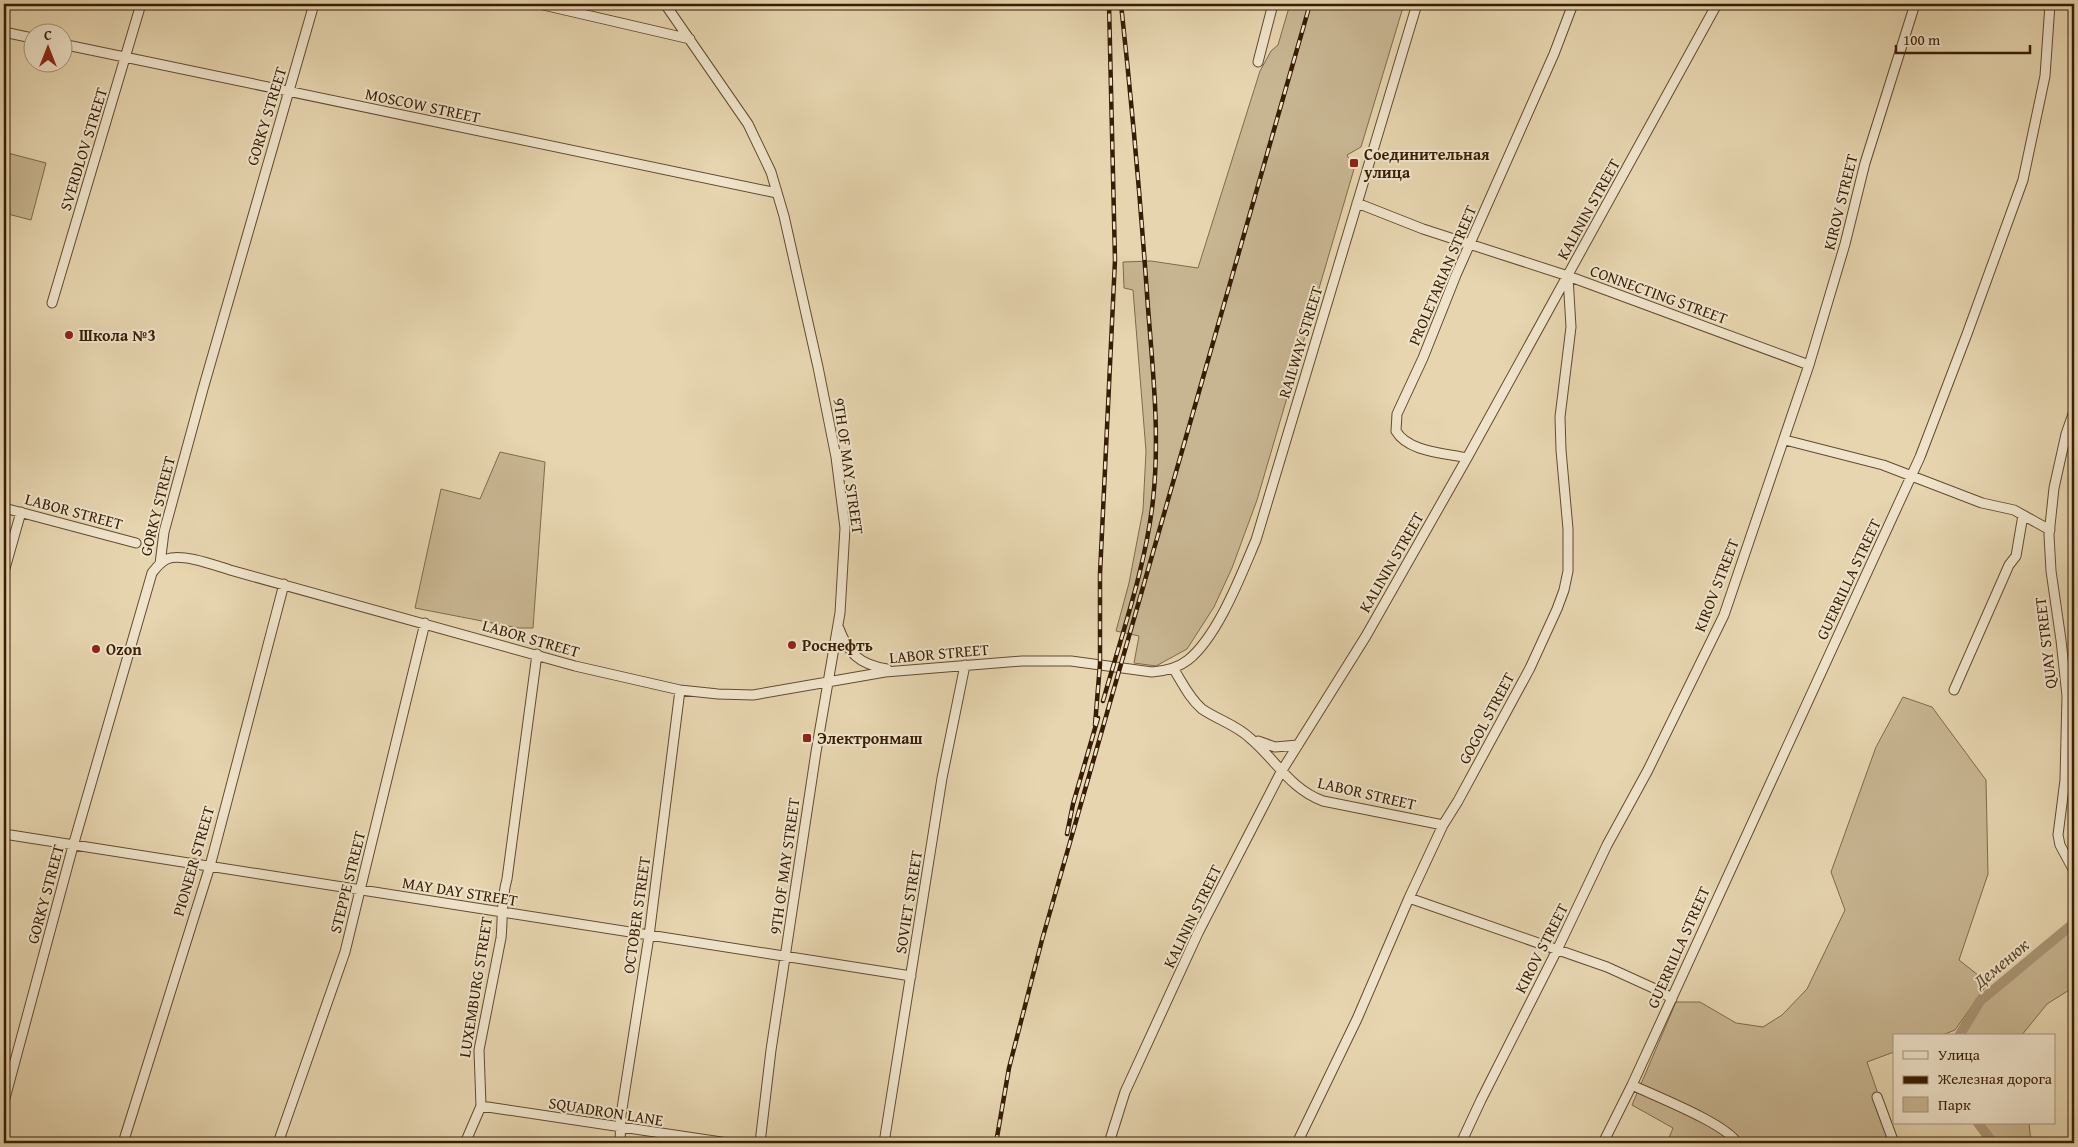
<svg xmlns="http://www.w3.org/2000/svg" width="2078" height="1147" viewBox="0 0 2078 1147" font-family="'Gentium Book Plus',serif">
  <style>
    .green { fill: #c8b692; stroke: #806a4a }
    .lines { fill: none; stroke-linecap: round; stroke-linejoin: round }
    .canal { stroke: #aa9675; stroke-width: 10 }
    .minor-casing { stroke: #634b2e; stroke-width: 11 }
    .minor { stroke: #efe4cb; stroke-width: 9 }
    .rail-casing { stroke: #371d03; stroke-width: 4.5 }
    .rail { stroke: #efe4cb; stroke-width: 2.5; stroke-dasharray: 8; stroke-linecap: butt }
    .poi-dot { fill: #8f2418; stroke: #efe4cb; stroke-width: 2 }
    .labels { text-anchor: middle; dominant-baseline: central; stroke-width: 4; stroke-linejoin: round; paint-order: stroke }
    .street-label { font-size: 16px; fill: #371d03; stroke: #efe4cb }
    .poi-label { font-size: 16px; font-weight: bold; fill: #371d03; stroke: #efe4cb; text-anchor: start }
    .water-label { font-size: 18px; font-style: italic; fill: #5f472b; stroke: #efe4cb }
  </style>
  <rect width="100%" height="100%" fill="#e6d5af"/>
  <filter id="stains"><feTurbulence type="fractalNoise" baseFrequency=".004" numOctaves="4"/><feColorMatrix values="0 0 0 0 .2 0 0 0 0 .09 0 0 0 0 .02 0 0 0 .5 -.17"/></filter>
  <radialGradient id="worn" r=".72"><stop offset=".6" stop-color="#630" stop-opacity="0"/><stop offset="1" stop-color="#630" stop-opacity=".3"/></radialGradient>
  <!-- green -->
  <path class="green" d="M1290 4H1404L1361 147 1347 155 1354 169 1257 500 1232 568 1214 607 1187 649 1156 666 1134 663 1139 636 1116 631 1129 583 1143 510 1146 451 1133 290 1124 288 1123 262 1151 261 1198 268 1260 71 1271 51 1278 45Z
    M4 152 46 163 31 220 4 213Z
    M500 452 545 462 533 628H518L415 608 441 489 480 499Z
    M1903 697 1932 707 1986 780 1988 874 1959 960 1988 983 1955 1030 1940 1036H1894V1052L1867 1062 1895 1143H1667L1673 1128 1632 1105 1676 1002H1700L1736 1023 1763 1027 1782 1015 1807 989 1845 910 1831 872 1876 747Z
    M2074 923V987L2047 1004 2021 1036H1959L1980 1001Z
    M1978 1123H2029L2031 1143H1993Z"/>
  <g class="lines">
    <!-- canal -->
    <path class="canal" d="M1959 1036 1980 1001 2074 923
      M1978 1123 1993 1143"/>
    <defs>
      <path id="minor" d="M539 4 690 39
        M665 4 748 124 771 172 784 216 818 367 836 457 845 528 840 613 816 752 771 1050 760 1143
        M4 32 32 38
        M62 44 777 193
        M1258 62 1273 4
        M1357 203 1423 229 1568 276 1809 365
        M52 303 141 4
        M2074 411 2066 434 2054 488 2049 535 2051 571 2061 640 2067 696 2065 780 2058 835 2060 845 2074 871
        M1785 440 1883 465 1982 503 2014 510 2050 530
        M1467 458C1445 453 1408 452 1396 431L1397 414 1423 358 1456 275 1554 54 1573 4
        M4 508 136 543
        M160 564 164 532 203 389 314 4
        M4 572 21 512
        M838 626C848 653 858 664 887 669
        M1173 668C1182 682 1189 698 1202 709 1218 720 1237 725 1251 739 1276 760 1290 789 1323 801L1443 825
        M1954 690 2009 565 2016 556 2023 515
        M1258 741 1275 747 1298 745
        M4 834 911 976
        M1409 898 1607 967 1662 992 1672 999
        M1632 1085C1655 1096 1727 1124 1737 1143
        M1877 1097 1894 1143
        M4 1102 73 846 152 573C156 568 160 562 167 559 182 553 214 565 230 570L575 666 680 690 718 694 753 695 885 672 1022 661H1071L1152 672C1165 671 1178 668 1188 660 1218 636 1241 575 1256 540L1417 4
        M481 1106 728 1143
        M123 1143 210 866 284 584
        M278 1143 345 952 425 623
        M465 1143 481 1106 479 1050 501 938C503 918 501 899 507 879L537 654
        M620 1143 621 1115 649 936 680 690
        M884 1143 942 778 965 665
        M1109 1143 1125 1092 1198 933 1281 772 1366 636 1467 458 1717 4
        M1297 1143 1357 1019 1409 898 1443 825 1458 801 1530 668 1557 609 1564 590 1568 571V529L1561 450 1560 417 1571 327 1568 277
        M1461 1143 1481 1100 1558 948 1607 845 1648 770 1724 615 1809 365 1845 244 1865 163 1915 4
        M1603 1143 1632 1085 1920 457 1967 334 2023 180 2045 76 2050 4"/>
    </defs>
    <!-- minor casing -->
    <use href="#minor" class="minor-casing"/>
    <!-- minor -->
    <use href="#minor" class="minor"/>
    <defs>
      <path id="rail" d="M1103 701C1121 637 1146 566 1153 500 1160 436 1153 372 1148 308 1141 206 1132 105 1121 4
        M1095 725 1100 664V574L1115 260 1109 4
        M1067 834 1073 804 1098 718
        M996 1143 1009 1068 1042 940 1310 4"/>
    </defs>
    <!-- rail casing -->
    <use href="#rail" class="rail-casing"/>
    <!-- rail -->
    <use href="#rail" class="rail"/>
  </g>
  <!-- markers -->
  <g class="poi-dot">
    <rect x="1349" y="158" width="10" height="10" rx="2.5"/>
    <circle cx="69" cy="335" r="5"/>
    <circle cx="792" cy="645" r="5"/>
    <circle cx="96" cy="649" r="5"/>
    <rect x="802" y="733" width="10" height="10" rx="2.5"/>
  </g>
  <g class="labels">
    <!-- street labels -->
    <g class="street-label">
      <text transform="translate(423 105) rotate(12)">MOSCOW STREET</text>
      <text transform="translate(266 116) rotate(-73)">GORKY STREET</text>
      <text transform="translate(83 149) rotate(-73)">SVERDLOV STREET</text>
      <text transform="translate(1840 202) rotate(-76)">KIROV STREET</text>
      <text transform="translate(1588 209) rotate(-61)">KALININ STREET</text>
      <text transform="translate(1442 275) rotate(-67)">PROLETARIAN STREET</text>
      <text transform="translate(1659 294) rotate(20)">CONNECTING STREET</text>
      <text transform="translate(1300 342) rotate(-73)">RAILWAY STREET</text>
      <text transform="translate(849 466) rotate(82)">9TH OF MAY STREET</text>
      <text transform="translate(157 506) rotate(-76)">GORKY STREET</text>
      <text transform="translate(74 511) rotate(15)">LABOR STREET</text>
      <text transform="translate(1391 562) rotate(-60)">KALININ STREET</text>
      <text transform="translate(1848 579) rotate(-65)">GUERRILLA STREET</text>
      <text transform="translate(1716 585) rotate(-69)">KIROV STREET</text>
      <text transform="translate(531 638) rotate(16)">LABOR STREET</text>
      <text transform="translate(2045 643) rotate(-97)">QUAY STREET</text>
      <text transform="translate(939 653) rotate(-5)">LABOR STREET</text>
      <text transform="translate(1486 718) rotate(-62)">GOGOL STREET</text>
      <text transform="translate(1367 793) rotate(13)">LABOR STREET</text>
      <text transform="translate(193 861) rotate(-74)">PIONEER STREET</text>
      <text transform="translate(784 866) rotate(-82)">9TH OF MAY STREET</text>
      <text transform="translate(347 882) rotate(-76)">STEPPE STREET</text>
      <text transform="translate(460 891) rotate(9)">MAY DAY STREET</text>
      <text transform="translate(45 894) rotate(-75)">GORKY STREET</text>
      <text transform="translate(908 902) rotate(-81)">SOVIET STREET</text>
      <text transform="translate(636 915) rotate(-82)">OCTOBER STREET</text>
      <text transform="translate(1192 916) rotate(-64)">KALININ STREET</text>
      <text transform="translate(1678 947) rotate(-66)">GUERRILLA STREET</text>
      <text transform="translate(1541 948) rotate(-63)">KIROV STREET</text>
      <text transform="translate(475 987) rotate(-81)">LUXEMBURG STREET</text>
      <text transform="translate(606 1111) rotate(9)">SQUADRON LANE</text>
    </g>
    <!-- poi labels -->
    <g class="poi-label">
      <text x="1364" y="154">Соединительная<tspan x="1364" dy="18">улица</tspan></text>
      <text x="79" y="335">Школа №3</text>
      <text x="802" y="645">Роснефть</text>
      <text x="106" y="649">Ozon</text>
      <text x="817" y="738">Электронмаш</text>
    </g>
    <!-- water labels -->
    <g class="water-label">
      <text transform="translate(2001 963) rotate(-40)">Деменюк</text>
    </g>
  </g>
  <!-- margin -->
  <rect width="2078" height="1147" fill="none" stroke="#e6d5af" stroke-width="20"/>
  <rect x="5" y="5" width="2068" height="1137" fill="none" stroke="#371d03" stroke-width="2.5"/>
  <rect x="10" y="10" width="2058" height="1127" fill="none" stroke="#371d03"/>
  <!-- legend -->
  <rect x="1893" y="1034" width="162" height="90" fill="#efe4cb" stroke="#a5947b"/>
  <rect x="1903" y="1051" width="25" height="8" fill="#efe4cb" stroke="#a5947b"/>
  <text x="1938" y="1060" font-size="15" fill="#371d03">Улица</text>
  <rect x="1903" y="1076" width="25" height="8" fill="#371d03" stroke="#a5947b"/>
  <text x="1938" y="1084" font-size="15" fill="#371d03">Железная дорога</text>
  <rect x="1903" y="1097" width="25" height="15" fill="#c8b692" stroke="#a5947b"/>
  <text x="1938" y="1110" font-size="15" fill="#371d03">Парк</text>
  <!-- north arrow -->
  <g transform="translate(48 48)"><circle r="24" fill="#efe4cb" stroke="#a5947b"/>
  <path d="M0-4L9 19L0 12L-9 19Z" fill="#8f2418"/>
  <text y="-8" font-size="14" font-weight="bold" text-anchor="middle" fill="#371d03">С</text>
  </g>
  <!-- scale -->
  <path d="M1896 45v8h134v-8" fill="none" stroke="#371d03" stroke-width="2.5"/>
  <text x="1903" y="45" font-size="15" fill="#371d03" stroke="#efe4cb" stroke-width="4" paint-order="stroke">100 m</text>
  <rect width="100%" height="100%" filter="url(#stains)"/>
  <rect width="100%" height="100%" fill="url(#worn)"/>
</svg>
